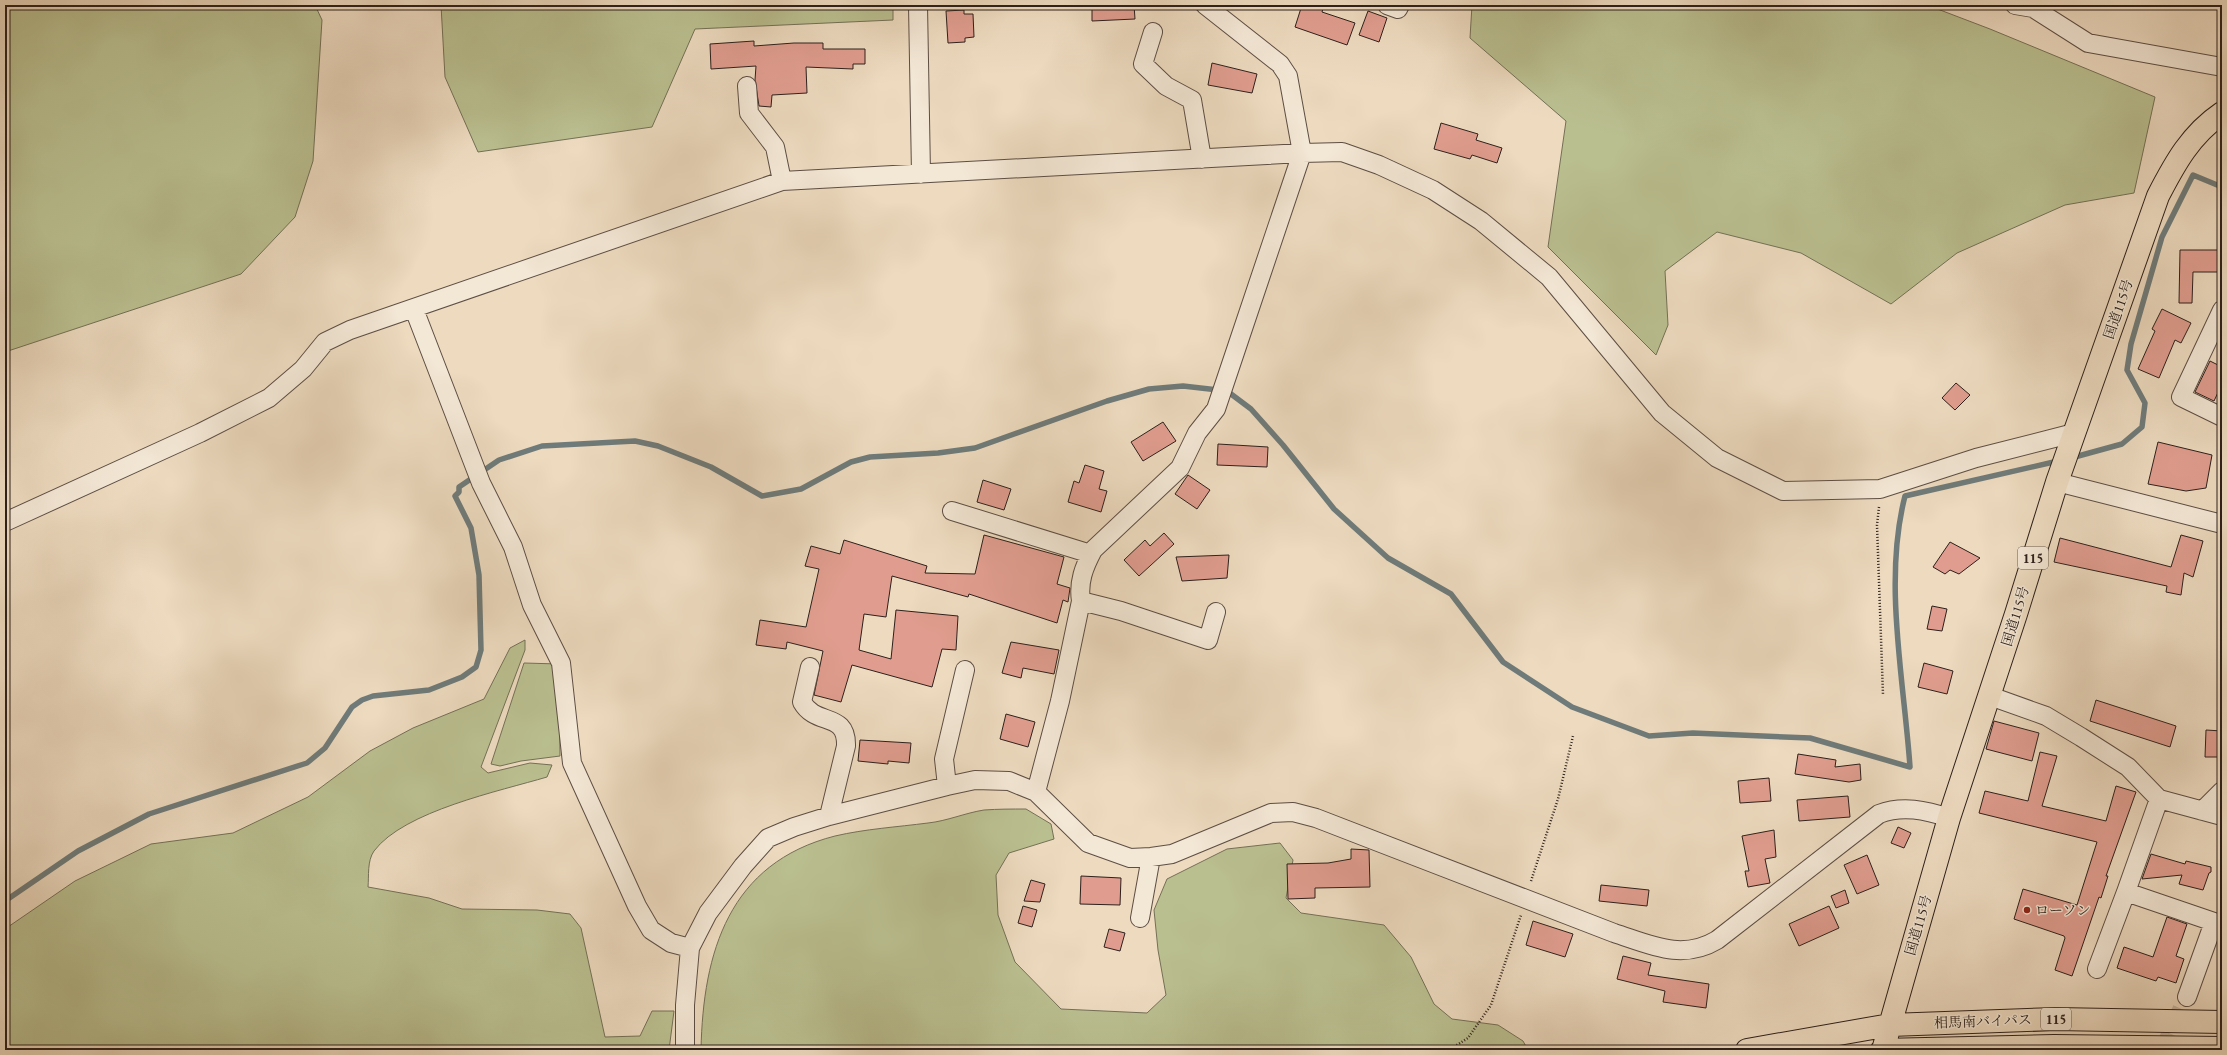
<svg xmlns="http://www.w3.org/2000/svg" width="2227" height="1055" viewBox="0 0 2227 1055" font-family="'EB Garamond','Noto Serif JP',serif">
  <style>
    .green { fill: #babf90; stroke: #747056 }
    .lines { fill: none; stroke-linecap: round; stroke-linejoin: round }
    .stream { stroke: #6f7b7a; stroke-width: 5.5 }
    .building { fill: #e09d8f; stroke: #2d201b }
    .minor-tunnel { stroke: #c7b59e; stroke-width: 18; stroke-dasharray: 18 9; stroke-linecap: butt }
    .minor-casing { stroke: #5d4e44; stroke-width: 20 }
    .trunk-casing { stroke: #2d201b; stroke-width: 24 }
    .path { stroke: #2d201b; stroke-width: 2.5; stroke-dasharray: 1 2; stroke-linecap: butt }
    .minor { stroke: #f3e7d5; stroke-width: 18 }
    .trunk { stroke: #eddabf; stroke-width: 22 }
    .poi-dot { fill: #8f2418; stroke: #f3e7d5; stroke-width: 1.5 }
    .labels { text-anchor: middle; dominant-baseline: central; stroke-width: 3; stroke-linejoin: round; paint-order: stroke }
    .shield { fill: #f3e7d5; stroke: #685c53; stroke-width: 1 }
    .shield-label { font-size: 13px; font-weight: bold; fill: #2d201b }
    .street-label { font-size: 14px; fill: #2d201b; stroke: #f3e7d5 }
    .poi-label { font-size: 14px; fill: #2d201b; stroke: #f3e7d5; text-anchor: start }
  </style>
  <rect width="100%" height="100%" fill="#eddabf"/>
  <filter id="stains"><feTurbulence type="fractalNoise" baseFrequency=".005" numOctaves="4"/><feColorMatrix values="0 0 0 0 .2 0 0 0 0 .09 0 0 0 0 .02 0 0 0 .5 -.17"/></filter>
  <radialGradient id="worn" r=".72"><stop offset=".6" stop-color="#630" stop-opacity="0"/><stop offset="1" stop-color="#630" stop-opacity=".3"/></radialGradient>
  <!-- green -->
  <path class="green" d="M5 5H315L322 20 313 161 295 217 241 274 5 352Z
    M441 5H893V20L695 29 652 127 478 152 445 77Z
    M1472 5H1927L1990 29 2155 97 2134 193 2065 205 1957 253 1891 304 1801 253 1717 232 1665 271 1668 325 1656 355 1548 247 1566 121 1470 38Z
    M525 640V650L481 767 488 773 530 763 552 765 547 777C500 791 404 811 374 851 367 861 369 876 368 887L429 898 462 909 537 910 570 914 581 928 605 1037 640 1036 652 1011H674L669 1050H5V929L75 881 151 844 233 833 308 797 370 751 413 728 484 699 510 648Z
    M524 663 559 664 560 756 521 761 500 766 491 764Z
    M1026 809 1051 824 1054 839 1009 853 996 875 998 915 1015 962 1061 1009 1147 1013 1166 995 1158 950 1154 910 1167 879 1227 849 1280 843 1293 860 1286 898 1301 913 1384 925 1411 957 1434 1004 1452 1019 1498 1025 1523 1041 1528 1050H701C703 952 729 863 835 836 865 829 897 827 928 823 947 821 965 813 984 810 998 809 1012 809 1026 809Z"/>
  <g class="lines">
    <!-- stream -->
    <path class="stream" d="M2071 458 2122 444 2142 427 2145 403 2127 370 2131 344 2162 237 2193 175 2222 187
      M5 901 78 851 149 814 307 763 325 748 352 707 362 700 373 696 429 690 462 677 476 667 481 650 479 575 471 528 455 496 459 492V487L499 460 542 446 635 441 658 446 711 467 762 496 801 489 851 462 870 457 938 453 975 448 1107 401 1149 389 1183 386 1227 391 1251 409 1283 445 1334 509 1388 558 1451 594 1503 662 1572 707 1649 736 1693 733 1810 738 1910 767C1904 680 1883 581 1905 496L2058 461"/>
  </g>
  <!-- building -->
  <path class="building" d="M1092 5H1134L1135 19 1092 21Z
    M1302 5H1324L1322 12 1355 23 1347 45 1295 27Z
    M964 10V14H973L974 37 965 38V42L948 43 946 11Z
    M1368 11 1387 18 1379 42 1359 35Z
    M754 41V46L794 43H823V49H865V64H853V69L806 67 807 93 772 95 771 107 759 106 755 80 756 66 711 69 710 44Z
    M1212 63 1257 74 1252 93 1208 85Z
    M1441 123 1478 134 1476 140 1502 148 1497 163 1472 155 1470 159 1434 149Z
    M2180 250H2222V272H2193L2192 303H2179Z
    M2162 309 2191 323 2181 343 2175 340 2159 378 2138 369 2155 331 2152 329Z
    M2210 361 2222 367V384L2214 401 2195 392Z
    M1956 383 1970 395 1955 410 1942 398Z
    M1163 422 1176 441 1143 461 1131 442Z
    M2158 442 2212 455 2206 488 2186 491 2148 484Z
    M1218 444 1268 447 1267 467 1217 465Z
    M1085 465 1104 471 1099 489 1107 491 1101 512 1068 502 1074 481 1079 483Z
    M1188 475 1210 490 1197 509 1175 494Z
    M983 480 1011 489 1004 510 977 502Z
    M1164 533 1174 544 1139 576 1124 560 1145 540 1150 546Z
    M984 535 1064 557 1057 584 1070 588 1068 602 1063 600 1057 623 969 594 968 597 892 576 886 617 864 614 859 650 891 659 896 610 958 616 956 650 942 649 932 687 852 665 841 702 814 695 823 651 787 642 786 649 756 645 760 620 806 627 819 569 805 566 811 546 840 554 844 540 927 566 925 573 975 574Z
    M2181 535 2203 541 2193 577 2184 573 2181 595 2166 592 2167 586 2054 562 2060 538 2171 567Z
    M1950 542 1980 558 1959 574 1950 570 1945 574 1933 567Z
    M1229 555 1227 578 1182 581 1176 557Z
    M1932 606 1947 609 1942 631 1927 629Z
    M1011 642 1059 650 1054 674 1023 668 1021 678 1002 673Z
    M1924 663 1953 671 1947 694 1918 687Z
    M2096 700 2176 726 2170 747 2090 721Z
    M1006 714 1035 722 1028 747 1000 739Z
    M1994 721 2039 733 2032 761 1986 749Z
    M2206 730 2222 731V757H2205Z
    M860 740 911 743 909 763 888 761V764L858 761Z
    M2040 752 2057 756 2042 806 2106 821 2116 786 2136 792 2106 876H2108L2101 898 2099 897 2072 976 2055 970 2065 938 2064 936 2014 919 2023 889 2077 905 2097 842 1979 813 1985 791 2028 801Z
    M1798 754 1836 760 1835 767 1860 764 1861 780 1849 782 1795 774Z
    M1769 778 1771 801 1740 803 1738 781Z
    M1848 796 1850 817 1799 821 1797 800Z
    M1898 827 1911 833 1904 848 1891 843Z
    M1774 830 1776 857 1765 859 1770 883 1748 887 1745 871H1749L1742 836Z
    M1351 849 1369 850 1370 887 1315 888V898L1288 899 1287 864 1328 863 1351 859Z
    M2151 854 2185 864 2186 861 2211 867V872L2209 873 2203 890 2179 884 2182 875 2142 879Z
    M1867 855 1879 885 1857 894 1844 865Z
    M1081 876 1121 878 1120 905 1080 904Z
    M1031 880 1045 884 1040 902 1024 901Z
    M1601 885 1649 890 1647 906 1599 901Z
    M1845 890 1849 903 1836 908 1831 896Z
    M1023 906 1037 910 1032 927 1018 923Z
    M1829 906 1839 928 1799 946 1789 924Z
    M2167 917 2187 924 2176 956 2184 959 2176 983 2158 977 2156 981 2117 968 2124 947 2153 957Z
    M1533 921 1573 934 1565 957 1526 945Z
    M1109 929 1125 933 1120 951 1104 947Z
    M1623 956 1651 963 1648 975 1709 984 1706 1008 1663 1002 1665 991 1617 979Z"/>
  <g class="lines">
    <!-- minor-tunnel -->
    <path class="minor-tunnel" d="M2163 1050 2187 997"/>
    <defs>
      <path id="minor" d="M918 5 921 174
        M1387 5 1398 9 1400 5
        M2015 5 2033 8 2088 43 2222 67
        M1153 32 1143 64 1166 86 1192 100 1202 159
        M747 86 749 113 775 147 782 181
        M414 309 481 483 513 547 532 605 561 663 572 763 637 906 651 930 671 943 690 948 708 913 743 866 768 838 794 827 829 816 947 786 975 780 1009 781 1036 792 1088 843 1130 858 1151 857 1172 854 1271 813 1293 812 1316 818 1614 933C1651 945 1682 961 1717 940L1879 814C1902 805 1926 810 1949 818
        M2222 310 2181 397 2222 417
        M2057 482 2222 524
        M952 511 1091 554
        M5 522 200 433 269 398 303 369 325 342 350 330 782 181 1302 153 1342 152 1379 165 1433 190 1481 221 1549 277 1662 413 1717 458 1783 491 1880 489 1976 458 2074 433
        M1081 601 1121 611 1208 640 1216 612
        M810 667 802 702C816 727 847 711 846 746L829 816
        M1990 696 2046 716 2081 737 2128 767 2159 799 2126 892 2214 922 2187 997
        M947 786 944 759 965 670
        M1036 792 1060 701 1081 601C1078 582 1084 567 1093 550L1180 468 1197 433 1216 409 1302 153 1288 76 1280 64 1205 5
        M2159 799 2222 816
        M2202 811 2222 791
        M1140 918 1151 857
        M2097 969 2126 892
        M685 1050V1005L690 948"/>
      <path id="trunk" d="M1747 1050 1890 1025 2056 1019 2222 1022
        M1882 1050 2054 1046 2222 1048
        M1883 1050 1949 818 2016 614 2057 482 2158 196C2175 163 2191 134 2222 113"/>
    </defs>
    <!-- minor casing -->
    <use href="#minor" class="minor-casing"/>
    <!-- trunk casing -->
    <use href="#trunk" class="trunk-casing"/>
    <!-- path -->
    <path class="path" d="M1879 507 1877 525 1883 695
      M1531 881 1558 799 1573 736
      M1449 1050 1468 1038 1491 1005 1521 915"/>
    <!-- minor -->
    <use href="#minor" class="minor"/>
    <!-- trunk -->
    <use href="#trunk" class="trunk"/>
  </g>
  <!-- markers -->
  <circle class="poi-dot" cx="2027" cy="910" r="4"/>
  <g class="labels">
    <!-- shield labels -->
    <g class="shield">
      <rect x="2018" y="547" width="30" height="22" rx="3"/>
      <rect x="2041" y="1008" width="30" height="22" rx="3"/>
    </g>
    <g class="shield-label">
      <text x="2033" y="558">115</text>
      <text x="2056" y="1019">115</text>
    </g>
    <!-- street labels -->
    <g class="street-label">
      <text transform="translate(2118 309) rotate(-71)">国道115号</text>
      <text transform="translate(2015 616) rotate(-73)">国道115号</text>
      <text transform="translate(1918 925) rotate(-74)">国道115号</text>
      <text transform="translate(1983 1021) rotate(-2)">相馬南バイパス</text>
    </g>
    <!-- poi labels -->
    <g class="poi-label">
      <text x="2035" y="910">ローソン</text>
    </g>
  </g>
  <!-- margin -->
  <rect width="2227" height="1055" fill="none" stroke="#eddabf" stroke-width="20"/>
  <rect x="6" y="6" width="2215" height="1043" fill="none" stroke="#2d201b" stroke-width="2"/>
  <rect x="10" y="10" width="2207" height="1035" fill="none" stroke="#2d201b"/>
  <rect width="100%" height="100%" filter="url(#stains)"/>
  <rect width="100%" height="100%" fill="url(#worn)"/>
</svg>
